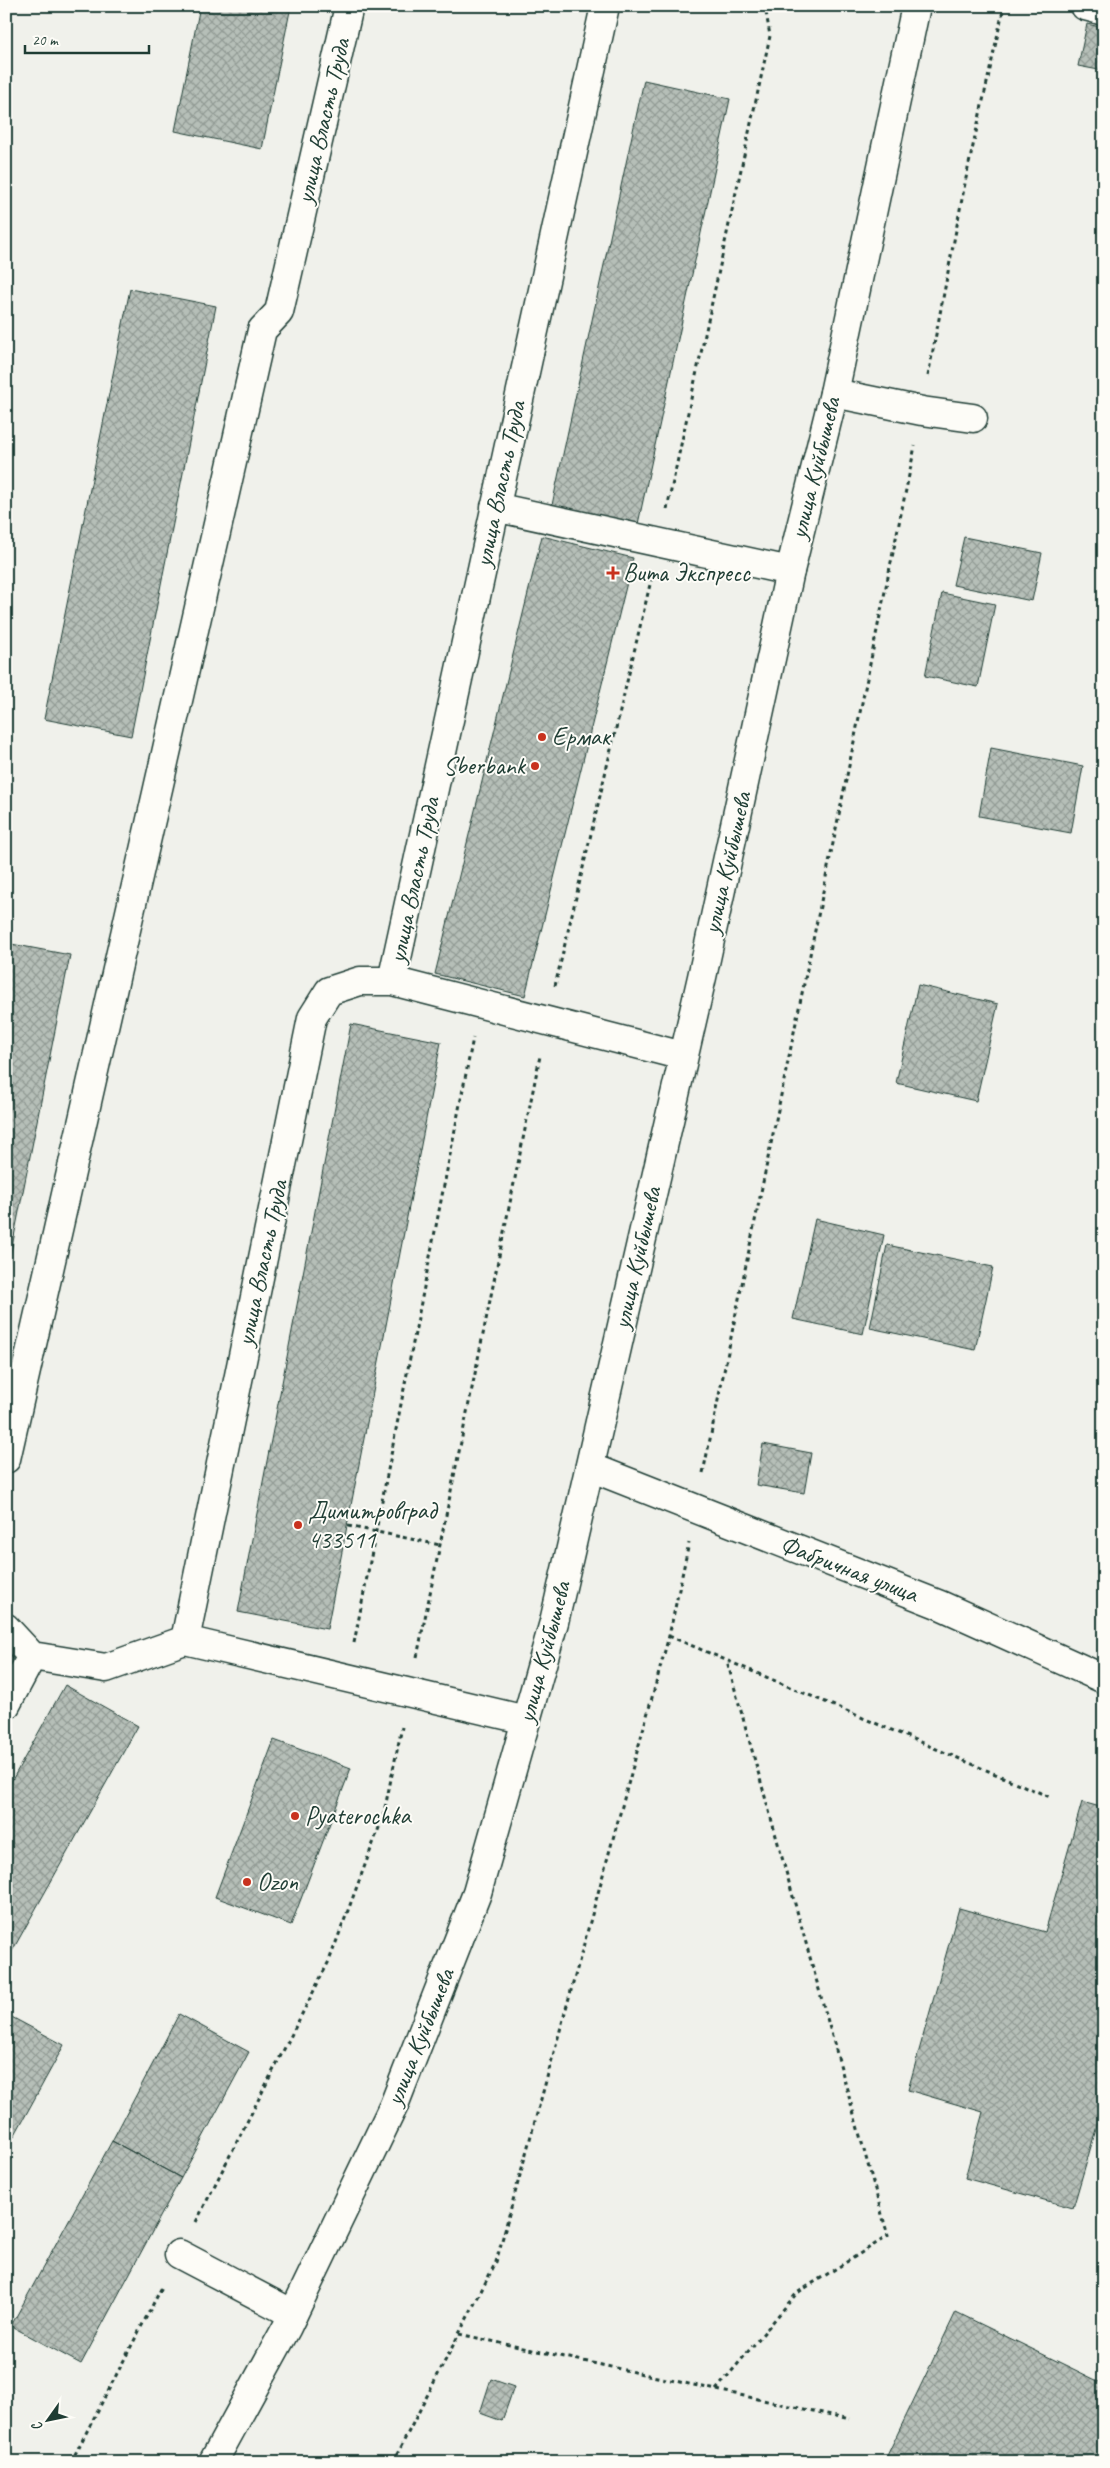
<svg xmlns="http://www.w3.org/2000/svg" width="1110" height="2468" viewBox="0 0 1110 2468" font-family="Caveat,sans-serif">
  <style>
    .building { fill: url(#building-cross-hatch); stroke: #1f3d34 }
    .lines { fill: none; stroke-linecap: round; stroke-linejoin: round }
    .minor-casing { stroke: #1f3d34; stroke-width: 31 }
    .major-casing { stroke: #1f3d34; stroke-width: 31 }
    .path { stroke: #1f3d34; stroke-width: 3; stroke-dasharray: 4 4; stroke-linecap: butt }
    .minor { stroke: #fdfcf7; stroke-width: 28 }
    .major { stroke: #fdfcf7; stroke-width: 28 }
    .poi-dot { fill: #c8321e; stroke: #fdfcf7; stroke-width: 2 }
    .labels { text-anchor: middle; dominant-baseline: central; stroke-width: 4; stroke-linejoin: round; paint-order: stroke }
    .street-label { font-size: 25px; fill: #1f3d34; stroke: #fdfcf7 }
    .poi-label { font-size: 25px; fill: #1f3d34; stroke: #fdfcf7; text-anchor: start }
  </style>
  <defs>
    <pattern id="building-cross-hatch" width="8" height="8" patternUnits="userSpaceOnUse" patternTransform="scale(1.25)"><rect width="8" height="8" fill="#b6bfb8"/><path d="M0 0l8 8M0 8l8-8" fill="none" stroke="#939c96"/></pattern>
  </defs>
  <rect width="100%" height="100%" fill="#f0f1eb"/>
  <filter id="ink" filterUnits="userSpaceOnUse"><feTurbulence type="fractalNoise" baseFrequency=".02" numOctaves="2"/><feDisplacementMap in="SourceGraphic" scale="10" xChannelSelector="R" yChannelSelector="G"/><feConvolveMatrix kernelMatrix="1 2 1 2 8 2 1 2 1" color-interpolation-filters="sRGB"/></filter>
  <g filter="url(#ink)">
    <!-- building -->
    <path class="building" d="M200 6H291L262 149 175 131Z
      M1087 24 1104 28V71L1078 66Z
      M644 80 730 99 638 524 552 505Z
      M130 289 216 306 131 736 44 719Z
      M542 536 633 558 525 996 435 974Z
      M964 537 1042 553 1032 601 953 585Z
      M942 593 995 604 978 687 925 676Z
      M991 748 1083 766 1071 833 979 816Z
      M6 943 70 955 6 1277Z
      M918 985 998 1004 976 1101 896 1083Z
      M351 1024 441 1042 327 1629 238 1612Z
      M815 1219 884 1235 863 1334 793 1319Z
      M887 1245 993 1267 975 1350 870 1328Z
      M763 1444 811 1453 804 1493 756 1485Z
      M65 1685 138 1726 6 1962V1791Z
      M274 1740 351 1768 291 1925 215 1897Z
      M1082 1802 1104 1808V2102L1073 2208 965 2178 983 2112 908 2090 959 1908 1045 1932Z
      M6 2014 64 2045 6 2151Z
      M179 2014 249 2052 181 2178 112 2141Z
      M112 2141 181 2178 81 2364 11 2326Z
      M956 2312 1104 2384V2462H884Z
      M491 2379 514 2387 502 2421 480 2413Z"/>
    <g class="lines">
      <defs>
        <path id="minor" d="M1085 6 1104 11
          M834 393 922 411 973 418
          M495 507 790 571
          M392 981 683 1056
          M6 1459 262 330 279 312 349 6
          M590 1467 940 1605 1104 1679
          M6 1628 32 1656
          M185 1640 312 1018 329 991 360 981H392L605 6
          M32 1656 106 1668 185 1640 526 1720
          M6 1705 32 1656
          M179 2254 293 2314"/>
        <path id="major" d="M213 2462 287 2327 394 2105 477 1893 554 1622 702 977 790 571 834 393 916 6"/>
      </defs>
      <!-- minor casing -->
      <use href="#minor" class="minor-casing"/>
      <!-- major casing -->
      <use href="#major" class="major-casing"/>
      <!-- path -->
      <path class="path" d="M928 376 967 173 1004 6
        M667 509 770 36 765 6
        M555 986 652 576
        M703 1473 915 446
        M348 1526 440 1545
        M669 1636 1050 1797
        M354 1643 473 1038
        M417 1657 540 1056
        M196 2222 329 1961 383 1817 402 1727
        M459 2334 850 2419
        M716 2390 797 2293 888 2236 727 1661
        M71 2462 163 2285
        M393 2462 496 2262 669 1636 689 1543"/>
      <!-- minor -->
      <use href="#minor" class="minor"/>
      <!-- major -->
      <use href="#major" class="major"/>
    </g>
  </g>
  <!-- markers -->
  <g class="poi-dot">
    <path d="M610.5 565.5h5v5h5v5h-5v5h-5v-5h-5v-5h5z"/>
    <circle cx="542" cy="737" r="5"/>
    <circle cx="535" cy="766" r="5"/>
    <circle cx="298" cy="1525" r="5"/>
    <circle cx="295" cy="1816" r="5"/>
    <circle cx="247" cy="1882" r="5"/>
  </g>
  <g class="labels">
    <!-- street labels -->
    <g class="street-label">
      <text transform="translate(323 121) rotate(-77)">улица Власть Труда</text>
      <text transform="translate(815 468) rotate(-76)">улица Куйбышева</text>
      <text transform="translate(500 484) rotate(-78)">улица Власть Труда</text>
      <text transform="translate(727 863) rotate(-77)">улица Куйбышева</text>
      <text transform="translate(414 880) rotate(-78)">улица Власть Труда</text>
      <text transform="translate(637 1258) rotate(-77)">улица Куйбышева</text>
      <text transform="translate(262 1263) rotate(-78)">улица Власть Труда</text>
      <text transform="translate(849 1569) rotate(21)">Фабричная улица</text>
      <text transform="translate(544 1652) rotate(-75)">улица Куйбышева</text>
      <text transform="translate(420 2037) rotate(-68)">улица Куйбышева</text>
    </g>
    <!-- poi labels -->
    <g class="poi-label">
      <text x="623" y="573">Вита Экспресс</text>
      <text x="552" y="737">Ермак</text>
      <text x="525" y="766" text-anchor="end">Sberbank</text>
      <text x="308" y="1511">Димитровград<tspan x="308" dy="29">433511</tspan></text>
      <text x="305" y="1816">Pyaterochka</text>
      <text x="257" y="1882">Ozon</text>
    </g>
  </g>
  <!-- margin -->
  <rect width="1110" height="2468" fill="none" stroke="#fdfcf7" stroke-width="25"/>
  <rect x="12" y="12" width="1085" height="2443" fill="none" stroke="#1f3d34" stroke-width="2" filter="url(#ink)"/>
  <!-- north arrow -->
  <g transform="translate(48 2420) rotate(237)" stroke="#fdfcf7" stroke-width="4" paint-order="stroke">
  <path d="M0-4L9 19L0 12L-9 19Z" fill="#1f3d34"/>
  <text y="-8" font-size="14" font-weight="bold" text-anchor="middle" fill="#1f3d34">С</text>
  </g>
  <!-- scale -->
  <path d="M25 45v8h124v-8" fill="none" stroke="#1f3d34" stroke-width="2.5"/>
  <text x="32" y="45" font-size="15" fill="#1f3d34" stroke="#fdfcf7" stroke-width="4" paint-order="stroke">20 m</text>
</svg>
